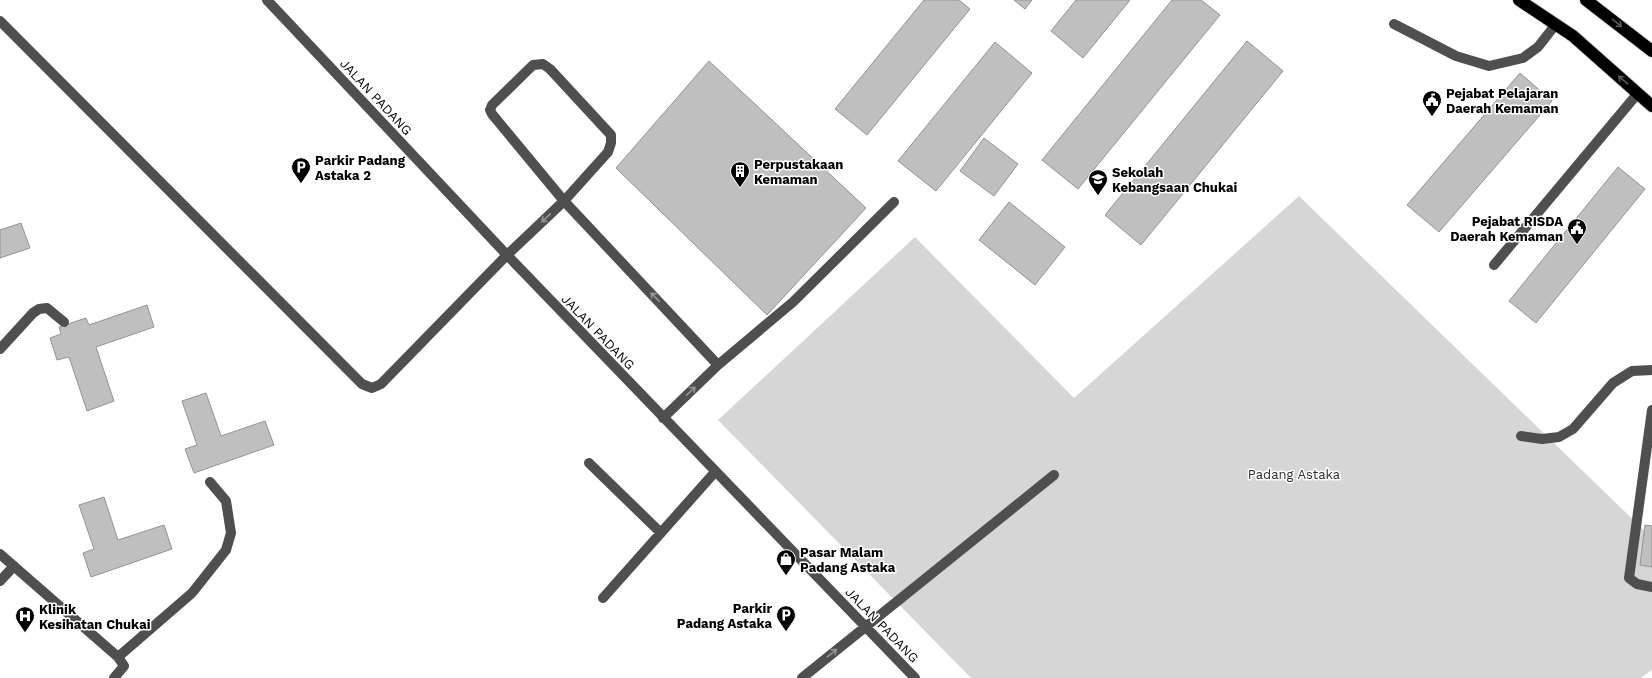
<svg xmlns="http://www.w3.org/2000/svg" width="1652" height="678" viewBox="0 0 1652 678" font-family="'Work Sans',sans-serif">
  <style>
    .green { fill: #d6d6d6 }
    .building { fill: #bfbfbf; stroke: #939393 }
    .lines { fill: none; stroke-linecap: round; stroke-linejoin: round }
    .highway-casing { stroke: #dbdbdb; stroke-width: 14 }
    .minor { stroke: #4f4f4f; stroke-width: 10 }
    .highway { stroke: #000; stroke-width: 12 }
    .oneway { stroke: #595959 }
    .oneway2 { stroke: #959595 }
    .labels { text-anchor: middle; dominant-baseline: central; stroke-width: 3; stroke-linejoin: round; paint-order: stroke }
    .poi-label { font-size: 13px; font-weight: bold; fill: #000; stroke: #fff; text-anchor: start }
    .street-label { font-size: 13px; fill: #000; stroke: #fff }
    .park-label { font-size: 13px; fill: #2d2d2d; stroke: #fff }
  </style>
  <rect width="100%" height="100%" fill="#fff"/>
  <!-- green -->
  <path class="green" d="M1299 196 1652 538V670L1641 678H971L718 420 915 237 1074 398Z"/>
  <!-- building -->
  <path class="building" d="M924 0H959L970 9 867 135 835 109Z
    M1014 0H1032L1025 9Z
    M1076 0H1130L1083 58 1051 31Z
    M1172 0H1201L1220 15 1078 189 1042 160Z
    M1247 41 1283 71 1141 245 1105 215Z
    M995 42 1032 73 936 191 898 161Z
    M709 61 866 208 767 315 616 168Z
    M1520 73 1552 101 1439 232 1407 205Z
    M984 138 1018 164 994 196 960 171Z
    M1618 167 1645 189 1536 323 1509 301Z
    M1009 202 1065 247 1035 285 979 240Z
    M21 223 30 248 0 258V230Z
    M147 305 154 327 96 347 114 401 87 411 69 357 57 360 50 338 61 334 59 327 86 318 89 325Z
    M206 393 221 436 265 421 274 445 194 473 185 449 197 445 182 401Z
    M104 497 118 540 164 525 172 549 91 577 83 553 94 549 79 505Z
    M1645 525 1652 526V567L1640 565Z"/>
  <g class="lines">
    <defs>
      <path id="highway" d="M1519 0 1573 36 1652 106
        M1586 0 1652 51"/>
    </defs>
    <!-- highway casing -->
    <use href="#highway" class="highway-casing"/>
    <!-- minor -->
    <path class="minor" d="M267 0 507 255 915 678
      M0 21 362 384 372 388 381 384 507 255 564 201 718 365 663 418
      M1394 24 1456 56 1489 66 1523 58 1538 47 1556 24
      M543 64 550 69 611 135V143L608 152 564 201 492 114 490 110 492 105 533 65Z
      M1494 265 1638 93
      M0 349 33 313 39 309 47 308 64 322
      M718 365 793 302 894 202
      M1652 410 1629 578 1637 584 1652 587
      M1521 436 1542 439 1559 437 1573 429 1613 383 1632 371 1652 370
      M589 463 661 533
      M0 554 118 657 124 666 114 678
      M0 581 14 566
      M603 598 715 472
      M118 657 192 593 226 550 231 533 226 501 210 482
      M802 678 1054 475"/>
    <!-- highway -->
    <use href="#highway" class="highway"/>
  </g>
  <!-- one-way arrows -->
  <defs><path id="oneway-shaft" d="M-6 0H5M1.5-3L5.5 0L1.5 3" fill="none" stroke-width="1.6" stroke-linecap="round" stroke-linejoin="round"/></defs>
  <g class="oneway">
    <use href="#oneway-shaft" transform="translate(1617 23) rotate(39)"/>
    <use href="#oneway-shaft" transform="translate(1623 80) rotate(-139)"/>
  </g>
  <g class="oneway2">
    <use href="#oneway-shaft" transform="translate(546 218) rotate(136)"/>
    <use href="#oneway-shaft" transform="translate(655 297) rotate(-134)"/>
    <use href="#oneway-shaft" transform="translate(691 391) rotate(-44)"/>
    <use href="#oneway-shaft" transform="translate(832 653) rotate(-39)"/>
  </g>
  <!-- icons -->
  <defs>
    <symbol id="civic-pin" viewBox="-11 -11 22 30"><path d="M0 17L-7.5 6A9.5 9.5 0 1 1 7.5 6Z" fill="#000" stroke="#fff"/><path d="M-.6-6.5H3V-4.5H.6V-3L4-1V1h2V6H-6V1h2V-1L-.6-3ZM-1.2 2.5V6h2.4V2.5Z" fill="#fff"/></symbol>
    <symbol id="parking-pin" viewBox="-11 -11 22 30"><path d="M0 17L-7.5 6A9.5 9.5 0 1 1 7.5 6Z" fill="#000" stroke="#fff"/><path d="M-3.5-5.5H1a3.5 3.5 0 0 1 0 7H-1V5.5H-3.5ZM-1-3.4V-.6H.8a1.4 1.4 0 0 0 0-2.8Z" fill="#fff"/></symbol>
    <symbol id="building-pin" viewBox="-11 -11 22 30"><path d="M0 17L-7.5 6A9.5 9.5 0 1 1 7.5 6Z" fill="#000" stroke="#fff"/><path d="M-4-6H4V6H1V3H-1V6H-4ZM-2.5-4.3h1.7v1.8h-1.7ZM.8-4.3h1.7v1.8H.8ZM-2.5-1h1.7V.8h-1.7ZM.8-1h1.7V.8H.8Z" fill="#fff"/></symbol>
    <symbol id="school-pin" viewBox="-11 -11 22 30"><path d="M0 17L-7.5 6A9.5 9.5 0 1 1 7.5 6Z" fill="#000" stroke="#fff"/><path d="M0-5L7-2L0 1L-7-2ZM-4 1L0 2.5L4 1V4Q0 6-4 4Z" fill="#fff"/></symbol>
    <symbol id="shop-pin" viewBox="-11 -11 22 30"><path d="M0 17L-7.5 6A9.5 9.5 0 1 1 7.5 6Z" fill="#000" stroke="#fff"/><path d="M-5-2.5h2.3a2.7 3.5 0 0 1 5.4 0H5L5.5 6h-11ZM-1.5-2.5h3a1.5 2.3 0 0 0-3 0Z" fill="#fff"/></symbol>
    <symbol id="hospital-pin" viewBox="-11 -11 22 30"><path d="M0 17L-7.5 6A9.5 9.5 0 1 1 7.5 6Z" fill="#000" stroke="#fff"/><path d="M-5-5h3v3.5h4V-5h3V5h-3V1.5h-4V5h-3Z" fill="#fff"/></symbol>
  </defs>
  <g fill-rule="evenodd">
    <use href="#civic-pin" x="1421" y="89" width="22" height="30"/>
    <use href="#parking-pin" x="290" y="156" width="22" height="30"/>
    <use href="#building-pin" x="729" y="160" width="22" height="30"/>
    <use href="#school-pin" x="1087" y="168" width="22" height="30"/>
    <use href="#civic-pin" x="1566" y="217" width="22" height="30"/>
    <use href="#shop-pin" x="775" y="548" width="22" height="30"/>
    <use href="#parking-pin" x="775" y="604" width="22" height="30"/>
    <use href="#hospital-pin" x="14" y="605" width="22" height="30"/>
  </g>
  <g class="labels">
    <!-- poi labels -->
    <g class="poi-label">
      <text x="1446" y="93">Pejabat Pelajaran<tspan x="1446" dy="15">Daerah Kemaman</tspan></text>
      <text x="315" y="160">Parkir Padang<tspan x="315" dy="15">Astaka 2</tspan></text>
      <text x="754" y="164">Perpustakaan<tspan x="754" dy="15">Kemaman</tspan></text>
      <text x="1112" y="172">Sekolah<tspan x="1112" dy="15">Kebangsaan Chukai</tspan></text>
      <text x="1563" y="221" text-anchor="end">Pejabat RISDA<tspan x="1563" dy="15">Daerah Kemaman</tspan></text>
      <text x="800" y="552">Pasar Malam<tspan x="800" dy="15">Padang Astaka</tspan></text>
      <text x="772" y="608" text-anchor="end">Parkir<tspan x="772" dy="15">Padang Astaka</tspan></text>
      <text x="39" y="609">Klinik<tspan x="39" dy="15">Kesihatan Chukai</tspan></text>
    </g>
    <!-- street labels -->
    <g class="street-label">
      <text transform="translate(376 97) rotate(47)">JALAN PADANG</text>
      <text transform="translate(598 332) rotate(46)">JALAN PADANG</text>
      <text transform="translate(882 625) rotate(46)">JALAN PADANG</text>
    </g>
    <!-- park labels -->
    <g class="park-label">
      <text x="1294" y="474">Padang Astaka</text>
    </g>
  </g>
</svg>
